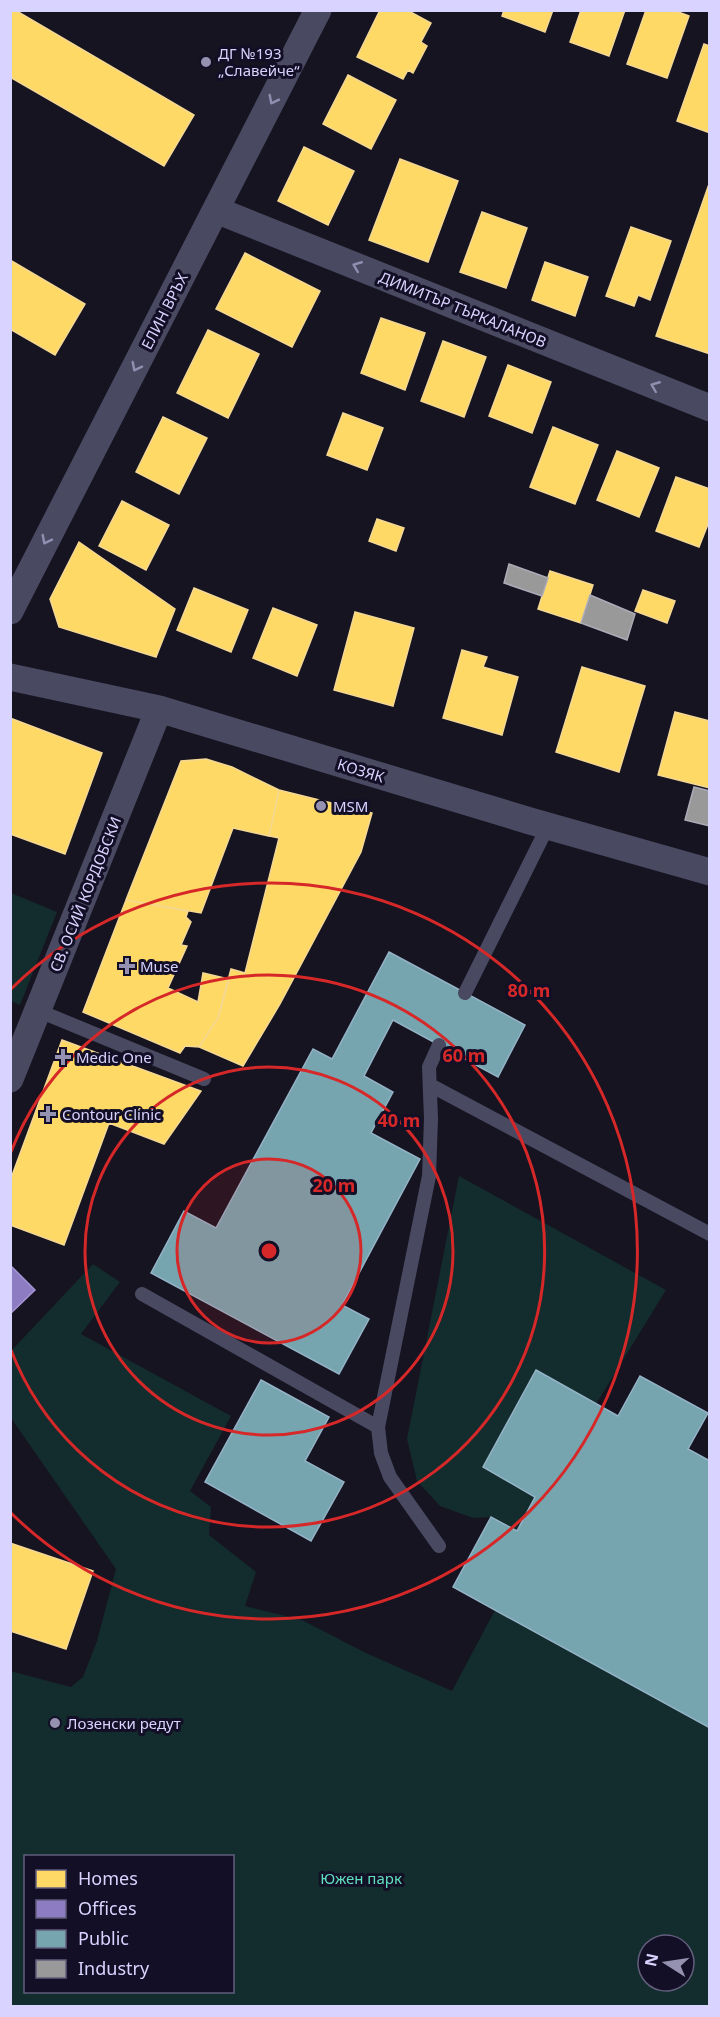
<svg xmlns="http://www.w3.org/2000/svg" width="720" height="2017" viewBox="0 0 720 2017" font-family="'Noto Sans',sans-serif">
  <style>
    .green { fill: #132c2d; fill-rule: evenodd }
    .homes { fill: #ffd966; stroke: #f4d894; stroke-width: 1.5 }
    .offices { fill: #8e7cc3; stroke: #a496d5; stroke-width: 1.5 }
    .public { fill: #76a5af; stroke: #94b3c7; stroke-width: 1.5 }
    .industry { fill: #999; stroke: #acabb8; stroke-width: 1.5 }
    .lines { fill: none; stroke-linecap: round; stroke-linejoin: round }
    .lane { stroke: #4a4962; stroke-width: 14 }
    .street { stroke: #4a4962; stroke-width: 27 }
    .oneway { stroke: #928eb0 }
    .ring { fill: none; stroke: #d62828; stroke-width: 3 }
    .poi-dot { fill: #9591b1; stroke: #130f26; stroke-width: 2 }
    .labels { text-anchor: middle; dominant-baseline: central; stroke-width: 6; stroke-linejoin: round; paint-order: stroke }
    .poi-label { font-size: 15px; fill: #d9d4ff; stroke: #130f26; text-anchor: start }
    .street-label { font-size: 15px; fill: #d9d4ff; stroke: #130f26 }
    .park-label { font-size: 15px; fill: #5fe0c0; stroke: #130f26 }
    .centre { fill: #d62828; stroke: #130f26; stroke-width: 3 }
    .ring-label { font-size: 18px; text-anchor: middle; font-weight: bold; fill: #d62828; stroke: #130f26; stroke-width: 6; stroke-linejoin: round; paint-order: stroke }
  </style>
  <rect width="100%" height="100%" fill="#161421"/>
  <!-- green -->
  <path class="green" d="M11 893 57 912 20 1005 11 1001Z
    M459 1176 666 1290 596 1404 535 1371 483 1467 535 1497 517 1531 491 1517 473 1518 440 1506 417 1481 407 1439Z
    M93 1264 120 1282 81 1334 231 1416 190 1491 211 1507 209 1535 256 1572 245 1606 302 1620 366 1653 452 1691 495 1610 709 1728V2006H11L10 1671 71 1687 83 1677 97 1641 116 1569 11 1418V1351ZM26 1856H232V1992H26ZM648 1945H684V1981H648Z"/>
  <!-- homes -->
  <path class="homes" d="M10 10H15L194 115 164 166 10 77Z
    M380 10H407L431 23 421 42 427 46 413 73 408 70 403 79 357 57Z
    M504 10H553L545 32 502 16Z
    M581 10H625L609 56 570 42Z
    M646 10H673L689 16 667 78 627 64Z
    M704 44 710 46V133L677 121Z
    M348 75 396 100 371 149 323 124Z
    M304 147 354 171 328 225 278 201Z
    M400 159 458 181 428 262 369 240Z
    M709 184H710V354L656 336Z
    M482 212 527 228 506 288 460 272Z
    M631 227 671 241 650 300 638 295 634 306 606 296Z
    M245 253 320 291 292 347 216 309Z
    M10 260 85 304 55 355 10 329Z
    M545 262 588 277 575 316 532 300Z
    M381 318 425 333 405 390 361 373Z
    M208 330 259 354 228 418 177 393Z
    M443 341 486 357 464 417 421 401Z
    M508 365 551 382 532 433 489 416Z
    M343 413 383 428 367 470 327 455Z
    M163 417 207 438 179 494 136 472Z
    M553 427 598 445 575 504 530 487Z
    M617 451 659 468 639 517 597 500Z
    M676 477 710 489V519L699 547 656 531Z
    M122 501 169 525 146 570 99 546Z
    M377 519 404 528 396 551 369 541Z
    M79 542 175 609 156 657 59 627 50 599Z
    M550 571 593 585 581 623 538 609Z
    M194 588 248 610 231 652 177 630Z
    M643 590 675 601 667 623 635 611Z
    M273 608 317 625 297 676 253 658Z
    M355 612 414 628 393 706 334 690Z
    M462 650 487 657 483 667 518 677 502 735 443 718Z
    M582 667 645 686 619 772 556 752Z
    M675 712 710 721V788L658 775Z
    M10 718 102 753 65 854 10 834Z
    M206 759 232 767 279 790 269 836 233 828 201 913 126 900 181 761Z
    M279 790 372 813 361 852 280 1004 243 1066 199 1047 218 1018 231 969 245 973 279 838 269 836Z
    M126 900 188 911 186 917 191 922 181 945 187 946 168 988 198 1002 203 973 229 979 218 1018 199 1047 185 1046 180 1053 83 1012Z
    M62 1040 201 1091 164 1144 109 1123 64 1245 10 1225V1181Z
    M10 1543 93 1571 66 1649 10 1631Z"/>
  <!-- offices -->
  <path class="offices" d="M10 1265 35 1290 10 1314Z"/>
  <!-- public -->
  <path class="public" d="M389 952 525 1025 498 1077 393 1020 364 1076 393 1092 371 1133 420 1159 342 1305 369 1319 339 1374 151 1273 184 1211 216 1228 313 1049 332 1059Z
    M536 1370 618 1416 640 1376 708 1413 688 1449 710 1461V1728L453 1587 491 1517 517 1531 535 1497 483 1467Z
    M261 1380 329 1417 305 1461 344 1482 311 1541 205 1482Z"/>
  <!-- industry -->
  <path class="industry" d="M509 564 548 578 542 596 504 583Z
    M590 595 635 614 627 640 581 623Z
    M694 787 710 791V826L685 820Z"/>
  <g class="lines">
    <!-- lane -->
    <path class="lane" d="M465 993 548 826
      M39 1011 204 1079
      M439 1045 429 1067 431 1119 429 1176 378 1427 381 1453 390 1477 439 1546
      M430 1085 710 1234
      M142 1294 378 1427"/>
    <!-- street -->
    <path class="street" d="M216 210 710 408
      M10 611 318 10
      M10 677 159 709 530 821 710 872
      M10 1079 159 709"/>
  </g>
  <!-- one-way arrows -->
  <defs><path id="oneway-chevron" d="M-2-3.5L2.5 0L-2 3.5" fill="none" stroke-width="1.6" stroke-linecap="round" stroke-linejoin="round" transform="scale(1.5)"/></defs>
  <g class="oneway">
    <use href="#oneway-chevron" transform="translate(273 100) rotate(117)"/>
    <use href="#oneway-chevron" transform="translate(357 266) rotate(-158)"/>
    <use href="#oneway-chevron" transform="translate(136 367) rotate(117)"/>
    <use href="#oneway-chevron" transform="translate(655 386) rotate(-158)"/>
    <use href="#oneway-chevron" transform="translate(46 540) rotate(117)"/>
  </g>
  <!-- distance rings -->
  <circle cx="269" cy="1251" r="92" fill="#d62828" fill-opacity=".12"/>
  <g class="ring">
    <circle cx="269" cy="1251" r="92"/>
    <circle cx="269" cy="1251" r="184"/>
    <path d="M11 1152A276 276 0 1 1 11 1350"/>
    <path d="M11 989A368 368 0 1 1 11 1513"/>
  </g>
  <!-- markers -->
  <g class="poi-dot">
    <circle cx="206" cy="62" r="6"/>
    <circle cx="321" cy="806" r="6"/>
    <path d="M124 957h6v6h6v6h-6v6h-6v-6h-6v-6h6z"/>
    <path d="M60 1048h6v6h6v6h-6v6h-6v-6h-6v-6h6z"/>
    <path d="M45 1105h6v6h6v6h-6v6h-6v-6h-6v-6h6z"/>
    <circle cx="55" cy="1723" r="6"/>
  </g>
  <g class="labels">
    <!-- poi labels -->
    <g class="poi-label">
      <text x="218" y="53">ДГ №193<tspan x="218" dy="17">„Славейче“</tspan></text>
      <text x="333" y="806">MSM</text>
      <text x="140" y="966">Muse</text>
      <text x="76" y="1057">Medic One</text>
      <text x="62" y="1114">Contour Clinic</text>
      <text x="67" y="1723">Лозенски редут</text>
    </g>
    <!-- street labels -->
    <g class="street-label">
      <text transform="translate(463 309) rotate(22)">ДИМИТЪР ТЪРКАЛАНОВ</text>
      <text transform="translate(164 311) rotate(-63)">ЕЛИН ВРЪХ</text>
      <text transform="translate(361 770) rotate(17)">КОЗЯК</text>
      <text transform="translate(85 894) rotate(-68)">СВ. ОСИЙ КОРДОБСКИ</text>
    </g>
    <!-- park labels -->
    <g class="park-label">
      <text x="361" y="1878">Южен парк</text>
    </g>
  </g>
  <circle cx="269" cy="1251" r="9" class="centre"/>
  <g class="ring-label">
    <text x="529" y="997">80 m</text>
    <text x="464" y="1062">60 m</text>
    <text x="399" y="1127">40 m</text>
    <text x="334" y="1192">20 m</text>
  </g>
  <!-- border -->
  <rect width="720" height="2017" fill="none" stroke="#d9d4ff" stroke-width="24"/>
  <!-- legend -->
  <rect x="24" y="1855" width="210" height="138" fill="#130f26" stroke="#625e7d" stroke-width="1.5"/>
  <rect x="36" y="1870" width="30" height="18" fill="#ffd966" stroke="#625e7d" stroke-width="1.5"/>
  <text x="78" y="1885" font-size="18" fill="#d9d4ff">Homes</text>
  <rect x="36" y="1900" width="30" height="18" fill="#8e7cc3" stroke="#625e7d" stroke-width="1.5"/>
  <text x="78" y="1915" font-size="18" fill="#d9d4ff">Offices</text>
  <rect x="36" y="1930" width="30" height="18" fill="#76a5af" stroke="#625e7d" stroke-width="1.5"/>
  <text x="78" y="1945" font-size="18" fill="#d9d4ff">Public</text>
  <rect x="36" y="1960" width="30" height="18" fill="#999999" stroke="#625e7d" stroke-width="1.5"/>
  <text x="78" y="1975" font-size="18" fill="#d9d4ff">Industry</text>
  <!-- north arrow -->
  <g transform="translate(666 1963) rotate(282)"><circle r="28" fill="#130f26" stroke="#625e7d" stroke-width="1.5"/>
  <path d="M0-4.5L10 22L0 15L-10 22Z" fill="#9591b1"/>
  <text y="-9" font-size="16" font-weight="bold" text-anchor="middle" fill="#d9d4ff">N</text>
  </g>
</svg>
